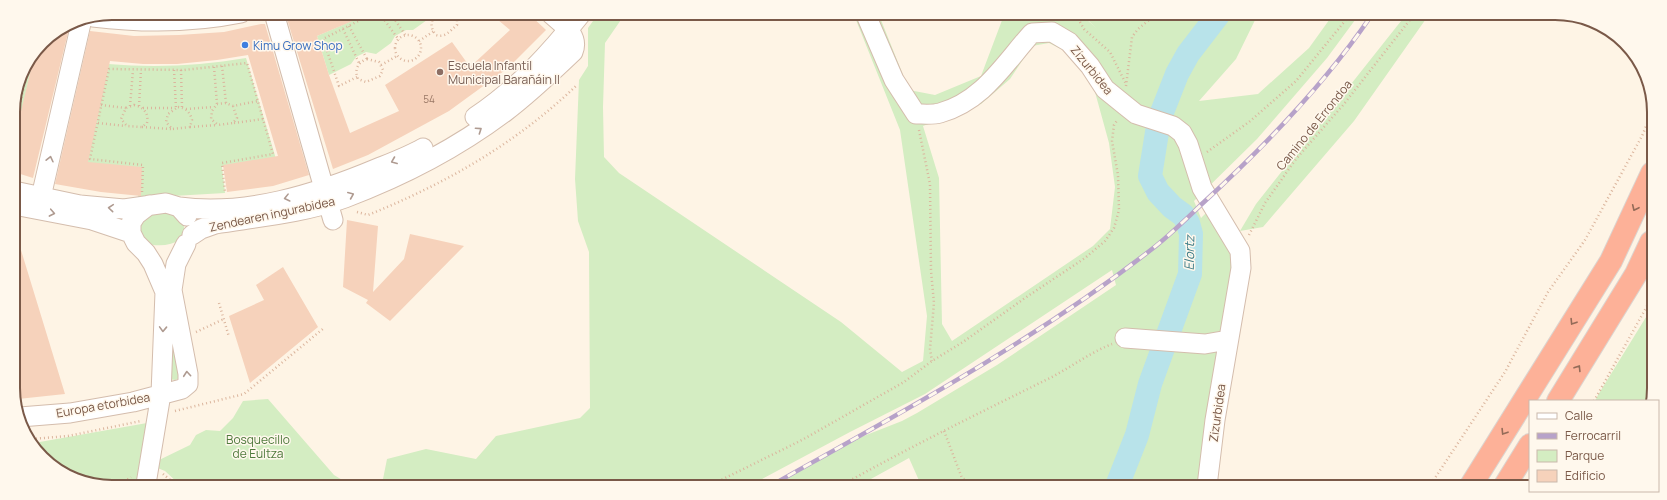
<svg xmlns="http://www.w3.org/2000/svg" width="1667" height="500" viewBox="0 0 1667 500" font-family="Manrope,sans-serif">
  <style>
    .green { fill: #d4edc2; fill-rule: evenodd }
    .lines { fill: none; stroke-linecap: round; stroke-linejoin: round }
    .river { stroke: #b8e3ea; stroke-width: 24 }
    .building { fill: #f6d2bb }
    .minor-casing { stroke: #d4bdad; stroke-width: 21 }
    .highway-casing { stroke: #dcd4cf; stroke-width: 24 }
    .path { stroke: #dbb59d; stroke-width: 2.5; stroke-dasharray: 1 3; stroke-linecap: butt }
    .minor { stroke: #fff; stroke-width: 19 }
    .highway { stroke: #fdb198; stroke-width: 22 }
    .rail-casing { stroke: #b7a2c9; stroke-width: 4.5 }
    .rail { stroke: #fff8ed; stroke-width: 3; stroke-dasharray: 9; stroke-linecap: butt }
    .oneway { stroke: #af9b91 }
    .oneway2 { stroke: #946b58 }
    .shop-dot { fill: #3f7fe0; stroke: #fff8ed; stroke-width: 1.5 }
    .education-dot { fill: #8d6e63; stroke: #fff8ed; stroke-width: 1.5 }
    .labels { text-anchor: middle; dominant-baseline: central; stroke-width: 3; stroke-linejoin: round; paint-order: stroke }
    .number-label { font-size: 10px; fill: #997765 }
    .shop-label { font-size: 12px; fill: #366cbe; stroke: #fff8ed; text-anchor: start }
    .education-label { font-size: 12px; fill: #785e54; stroke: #fff8ed; text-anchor: start }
    .street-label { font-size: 12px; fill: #7a5948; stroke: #fff8ed }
    .park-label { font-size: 12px; fill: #4f7a3c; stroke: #fff8ed }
    .water-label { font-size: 13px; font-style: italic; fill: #3c7b87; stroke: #fff8ed }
    .rim { fill: none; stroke: #7a5948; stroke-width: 2 }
  </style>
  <rect width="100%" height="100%" fill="#fef4e5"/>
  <!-- green -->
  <path class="green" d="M368 14H429L427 20 413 30H406L395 36 391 43 376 54 366 52 356 57 351 64 329 75 317 36Z
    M598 14H625L605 43 603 107 604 157 619 173 841 322 902 372 923 361 927 316 900 130 854 15H879L909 90 935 95 981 76 1004 15H1082L1097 29 1083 15 1257 16 1236 59 1199 101 1258 94 1309 48 1332 16H1358L1327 58 1257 139 1194 201 1201 218 1211 208 1232 252 1230 289 1201 486 921 485 909 458 860 485H768L851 441 902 421 917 413 997 365 1116 285 1112 270 925 394 850 432 751 485 382 484 387 459 426 449 476 459 496 436 580 418 590 408 589 252 578 221 575 179 579 80 588 66V28ZM1049 43 1073 55 1095 92 1109 143 1115 187 1110 229 1093 246 952 341 942 324 939 178 923 126 981 104 1010 79 1032 46Z
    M1405 16H1428L1354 121 1263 227 1240 231 1256 204Z
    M35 52 14 145 13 106 21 74Z
    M246 58 276 159 222 167 225 193 138 198 140 170 86 165 108 64C155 68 199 66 246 58Z
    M169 213C182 217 188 226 182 239 170 246 158 247 144 243L139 230C144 212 153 215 169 213Z
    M168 300 180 378 175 380 169 379Z
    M1651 309V401H1595L1598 395Z
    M268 399 334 475 349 484H179L165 471 155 467V462L190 445 196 435 206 430 220 431 233 418 243 401Z
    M147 423 136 484H87L42 458 34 443Z"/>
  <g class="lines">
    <!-- river -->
    <path class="river" d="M1117 486 1137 435 1150 384 1190 274 1191 234 1188 223 1183 215 1172 207 1158 192 1150 176 1159 120 1177 74 1188 54 1218 15"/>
  </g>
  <!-- building -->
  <path class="building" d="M300 13 369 14 317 36 329 75 350 133 399 111 385 85 452 42 470 67 510 30 491 14H529L546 30 508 68 449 111 368 155 333 169 287 19Z
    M70 24 33 178 14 172 13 145 35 52 42 42Z
    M261 24H265L309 175 273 186 227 192 223 165 278 156 248 55 217 60 177 64H143L110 61 88 162 142 167 141 196 101 192 55 184 90 31 134 36 179 35 224 32Z
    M347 220 378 226 373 292 404 259 410 234 464 246 390 321 366 303 368 300 343 287Z
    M17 237 65 394 18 399 15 387 14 238Z
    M283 267 318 327 250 383 229 316 264 300 256 285Z"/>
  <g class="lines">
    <defs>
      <path id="minor" d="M274 13 333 220
        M866 15 894 80 916 114C923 114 933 115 940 113 983 101 1004 64 1032 33L1052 32 1069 42 1090 66 1105 89 1126 106 1136 114 1173 126 1182 133 1188 144 1202 188 1240 251 1241 268 1215 420 1207 486
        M93 17C142 23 192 23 241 13
        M475 117C518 88 549 54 581 14
        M14 191 80 205 124 209 166 203 179 207 187 216
        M41 197 82 19
        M14 205 92 220 131 233
        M179 207C246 216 316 194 378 168 393 162 409 156 423 148
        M192 235 201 229 215 224C259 217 304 213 345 198 401 177 457 148 505 112 529 94 551 73 573 52 580 35 562 24 551 14
        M1125 338 1205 344 1228 340
        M20 417 70 413 133 402 182 389 188 384V374L172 290 176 264 186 244
        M146 484 161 394 165 292 153 264 146 253 136 243 131 233V223L136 215 149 205"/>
      <path id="highway" d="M1558 401 1636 274 1651 242
        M1470 487 1611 261 1652 173
        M1504 487 1530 445"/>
    </defs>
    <!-- minor casing -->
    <use href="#minor" class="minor-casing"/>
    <!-- highway casing -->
    <use href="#highway" class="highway-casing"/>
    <!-- path -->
    <path class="path" d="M380 14 399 40
      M391 14 406 36
      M437 14C430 20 430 28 436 35 445 38 450 31 457 25V19L453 14
      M1076 15 1084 29 1110 52 1126 84
      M349 26 367 59
      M343 29 359 63
      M395 48a13 13 0 1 1 26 0a13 13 0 1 1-26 0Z
      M419 41 434 31
      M367 59 379 62 383 70 380 76 366 82 358 79C354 70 358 62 367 59Z
      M381 65 397 56
      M222 66 226 103
      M214 67 217 104
      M174 70 176 108
      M181 70 182 108
      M357 77 339 86 323 39 372 14
      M18 86 24 88
      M1126 86 1132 37 1138 29 1155 15
      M14 104 20 106
      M101 105 126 108
      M134 105C144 107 149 114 147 123L142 127 127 126 121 119 126 108Z
      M130 106 133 70
      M139 106 141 70
      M233 106 237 118 233 123 218 125 211 119 212 111 217 104 226 103 233 106 258 101
      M178 107C186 108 190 112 192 120L190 127 172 129 166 122 168 114Z
      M143 108H174
      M186 109 213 107
      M98 123 126 126
      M234 123 263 119
      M142 127 171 129
      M190 127 217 125
      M919 130 930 184 931 271 934 303 930 349 932 361
      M13 133 31 58
      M1207 152 1249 122 1296 81 1349 16
      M142 192 143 165 90 159 109 69 184 70 247 63 273 154 222 163 225 192
      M357 212 368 215C445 184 515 144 576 86
      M1249 235 1265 203 1296 159 1344 104 1413 16
      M219 303 229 337
      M196 332 224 319
      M1594 401 1651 299
      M175 411 244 394 324 328
      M944 431 962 478 978 486
      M32 439 68 436 141 421
      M163 474 175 484
      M75 477 102 484
      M121 484 131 477
      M711 485 802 440 904 382 932 361 963 342 1025 298 1085 258 1105 241 1114 228 1119 210 1118 175 1112 141 1114 125 1118 119
      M842 485C910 447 979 413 1048 379 1070 368 1089 353 1112 344
      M1429 487 1505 372 1548 292 1585 240 1642 136 1652 112"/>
    <!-- minor -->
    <use href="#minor" class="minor"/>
    <!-- highway -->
    <use href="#highway" class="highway"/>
    <defs>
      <path id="rail" d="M772 485C902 412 1034 341 1152 249 1170 235 1187 218 1204 202 1265 146 1324 85 1371 16"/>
    </defs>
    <!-- rail casing -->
    <use href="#rail" class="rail-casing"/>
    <!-- rail -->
    <use href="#rail" class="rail"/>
  </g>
  <!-- one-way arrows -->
  <defs><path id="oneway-chevron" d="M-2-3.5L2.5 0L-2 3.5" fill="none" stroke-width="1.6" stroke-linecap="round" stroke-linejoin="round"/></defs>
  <g class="oneway">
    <use href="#oneway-chevron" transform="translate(479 130) rotate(-34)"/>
    <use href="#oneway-chevron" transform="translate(50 159) rotate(-77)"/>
    <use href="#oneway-chevron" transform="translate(394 161) rotate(158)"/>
    <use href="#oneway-chevron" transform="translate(351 195) rotate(-23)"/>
    <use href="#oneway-chevron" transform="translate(287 198) rotate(166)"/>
    <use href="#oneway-chevron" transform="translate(111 208) rotate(-175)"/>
    <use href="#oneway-chevron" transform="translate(52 213) rotate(11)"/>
    <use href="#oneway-chevron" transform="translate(163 329) rotate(92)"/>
    <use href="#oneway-chevron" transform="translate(187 374) rotate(-95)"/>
  </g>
  <g class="oneway2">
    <use href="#oneway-chevron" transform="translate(1635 208) rotate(115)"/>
    <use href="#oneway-chevron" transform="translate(1573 322) rotate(122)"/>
    <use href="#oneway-chevron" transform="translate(1578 368) rotate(-58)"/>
    <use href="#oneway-chevron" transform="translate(1504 432) rotate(122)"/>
  </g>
  <!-- markers -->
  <circle class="shop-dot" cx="245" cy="45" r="4"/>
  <circle class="education-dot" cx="440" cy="72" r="4"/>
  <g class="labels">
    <!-- number labels -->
    <g class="number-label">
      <text x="429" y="99">54</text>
    </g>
    <!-- shop labels -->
    <g class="shop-label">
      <text x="253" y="45">Kimu Grow Shop</text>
    </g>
    <!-- education labels -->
    <g class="education-label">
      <text x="448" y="65">Escuela Infantil<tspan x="448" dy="14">Municipal Barañáin II</tspan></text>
    </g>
    <!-- street labels -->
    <g class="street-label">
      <text transform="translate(1092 70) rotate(51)">Zizurbidea</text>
      <text transform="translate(1314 125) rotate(-51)">Camino de Errondoa</text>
      <text transform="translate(272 214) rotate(-12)">Zendearen ingurabidea</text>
      <text transform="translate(103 405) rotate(-10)">Europa etorbidea</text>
      <text transform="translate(1217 413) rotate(-82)">Zizurbidea</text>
    </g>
    <!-- park labels -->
    <g class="park-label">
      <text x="258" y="439">Bosquecillo<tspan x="258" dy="14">de Eultza</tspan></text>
    </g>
    <!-- water labels -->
    <g class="water-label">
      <text transform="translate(1189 253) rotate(-89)">Elortz</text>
    </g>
  </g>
  <!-- crop -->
  <path d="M0 0H1667V500H0ZM112 20H1555A92 92 0 0 1 1647 112V388A92 92 0 0 1 1555 480H112A92 92 0 0 1 20 388V112A92 92 0 0 1 112 20Z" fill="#fff8ed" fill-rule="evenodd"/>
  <path class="rim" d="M112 20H1555A92 92 0 0 1 1647 112V388A92 92 0 0 1 1555 480H112A92 92 0 0 1 20 388V112A92 92 0 0 1 112 20Z"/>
  <!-- legend -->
  <rect x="1529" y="400" width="130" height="92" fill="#fff8ed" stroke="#cab8ab"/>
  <rect x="1537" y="413" width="20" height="6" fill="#ffffff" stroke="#cab8ab"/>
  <text x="1565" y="420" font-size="12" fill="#7a5948">Calle</text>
  <rect x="1537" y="433" width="20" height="6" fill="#b7a2c9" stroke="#cab8ab"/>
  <text x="1565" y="440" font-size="12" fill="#7a5948">Ferrocarril</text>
  <rect x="1537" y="450" width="20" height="12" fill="#d4edc2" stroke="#cab8ab"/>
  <text x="1565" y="460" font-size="12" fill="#7a5948">Parque</text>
  <rect x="1537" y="470" width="20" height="12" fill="#f6d2bb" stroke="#cab8ab"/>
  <text x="1565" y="480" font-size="12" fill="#7a5948">Edificio</text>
</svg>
